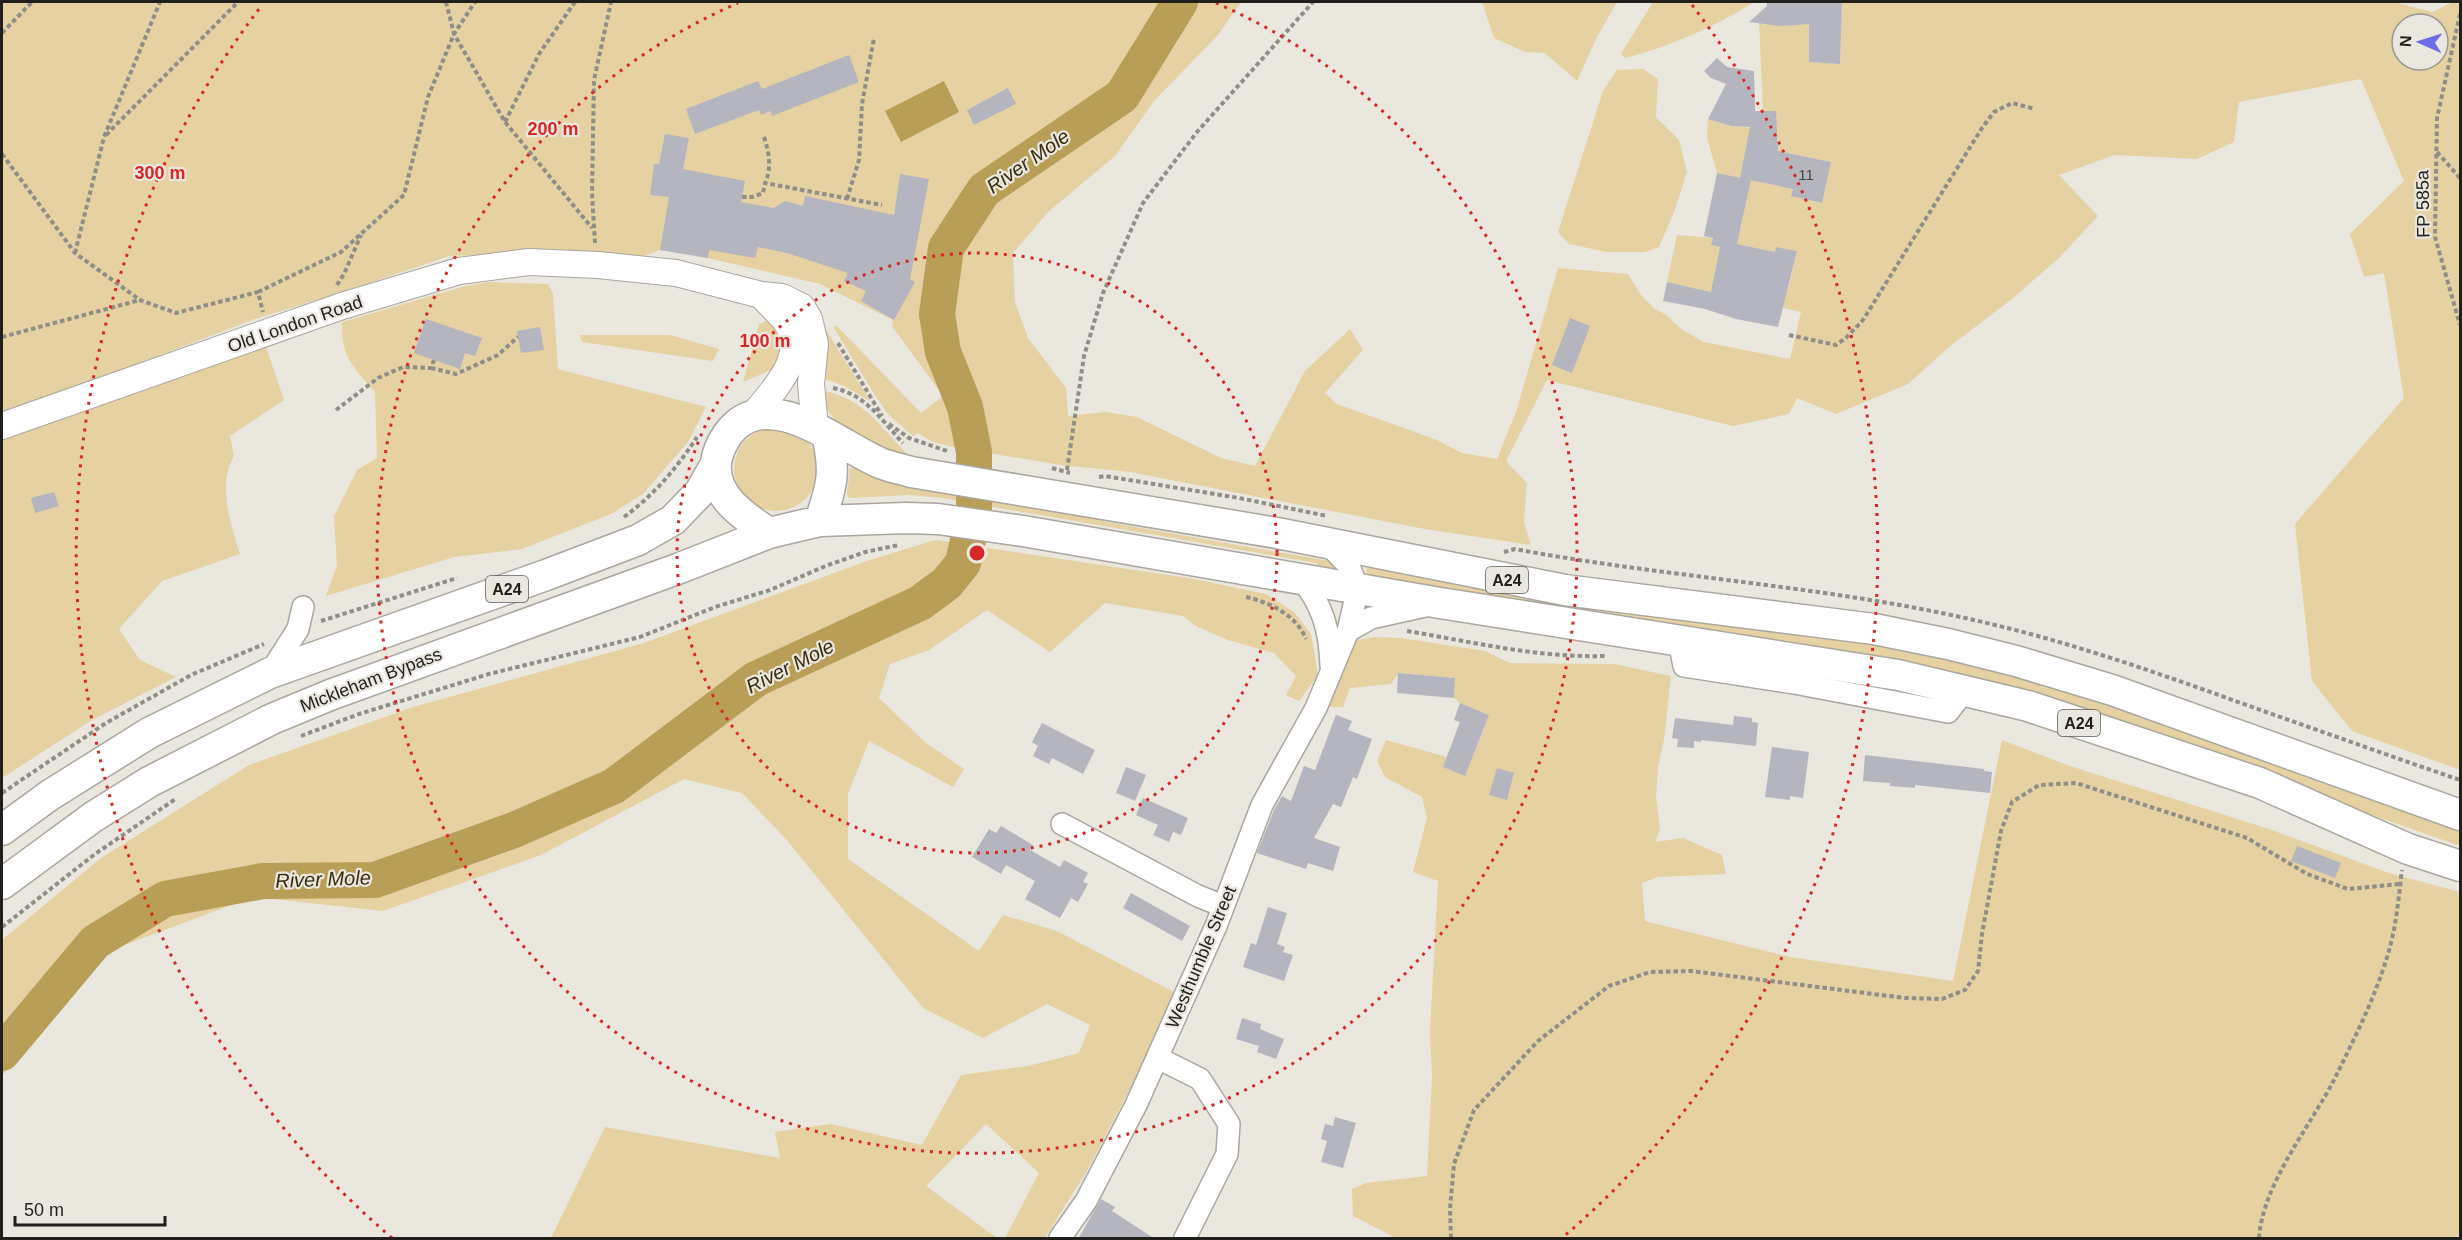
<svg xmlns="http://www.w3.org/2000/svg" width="2462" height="1240" viewBox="0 0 2462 1240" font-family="Helvetica,sans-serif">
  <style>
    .green { fill: #e5d1a2; fill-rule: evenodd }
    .water { fill: #b99e58 }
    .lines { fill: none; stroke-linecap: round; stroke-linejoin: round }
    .river { stroke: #b99e58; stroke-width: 36 }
    .building { fill: #b4b5be }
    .minor-casing { stroke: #aba79f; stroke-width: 24 }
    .major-casing { stroke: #aba79f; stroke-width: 28 }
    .highway-casing { stroke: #aba79f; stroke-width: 33 }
    .path { stroke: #908e88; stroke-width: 4; stroke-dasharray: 4.5 3; stroke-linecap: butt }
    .minor { stroke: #fff; stroke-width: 21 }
    .major { stroke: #fff; stroke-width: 26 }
    .highway { stroke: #fff; stroke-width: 30 }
    .ring { fill: none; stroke: #d62828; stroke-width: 3; stroke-dasharray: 3 6 }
    .labels { text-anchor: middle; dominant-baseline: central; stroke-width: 4.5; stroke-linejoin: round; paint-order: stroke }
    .number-label { font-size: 15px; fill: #454444 }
    .shield { fill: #eae7de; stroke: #5d5b56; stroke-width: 1.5 }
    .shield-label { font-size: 16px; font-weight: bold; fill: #201f1c }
    .street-label { font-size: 18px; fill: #201f1c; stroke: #eae7de }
    .water-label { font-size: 20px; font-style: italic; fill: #382c0c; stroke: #eae7de }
    .centre { fill: #d62828; stroke: #eae7de; stroke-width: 3 }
    .ring-label { font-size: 18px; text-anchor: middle; font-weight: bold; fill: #d62828; stroke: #eae7de; stroke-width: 4.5; stroke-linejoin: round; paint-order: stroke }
  </style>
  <rect width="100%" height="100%" fill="#eae7de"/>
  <!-- green -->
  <path class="green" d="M2 2H1241L1218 35 1154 101 1115 156 1048 212 1013 253 1015 302 1028 338 1066 388 1068 416 1106 412 1137 417 1221 458 1255 466 1305 371 1350 329 1363 350 1325 393 1337 404 1437 440 1462 453 1497 459 1516 412 1558 268 1628 274 1641 295 1655 309 1665 314 1681 329 1704 342 1790 359 1801 312 1667 282 1677 235 1713 238 1711 245 1720 247 1714 277 1757 286 1766 284 1788 289 1797 251 1776 247 1775 252 1737 244 1751 180 1793 189 1792 196 1822 203 1831 162 1789 153 1775 162 1778 147 1748 141 1740 178 1717 173 1707 138 1708 119 1731 126 1756 128 1776 112 1763 111 1759 19 1764 25 1767 22 1809 24V62L1840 64 1842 3 1809 2H2394L2432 12 2453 2H2460V770L2352 731 2312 681 2295 524 2404 398 2384 273 2364 277 2350 234 2404 181 2361 79 2239 102 2234 142 2197 159 2115 155 2059 175 2098 216 2058 259 2012 299 1949 347 1908 384 1836 414 1797 398 1789 414 1733 426 1547 380 1506 461 1527 483 1524 522 1531 545 1425 529 1130 472 1061 465 952 447 931 441 918 433 913 436 889 415 876 397 834 328 836 325 921 413 943 396 892 326 893 320 820 284 708 258 660 250 644 256 574 252 449 256 352 289 252 320 64 392 2 411ZM2402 24H2438V60H2402Z
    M1482 2H1617L1596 39 1577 81 1545 53 1525 52 1494 38Z
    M1653 2H1752L1753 3C1714 27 1669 47 1625 58L1621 54Z
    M1643 69 1658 79 1656 117 1679 140 1687 172 1674 212 1659 247 1645 252H1607L1569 244 1558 232 1603 91 1617 70Z
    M488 282 548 284 553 294 558 369 706 407 688 442 643 494 611 514 522 549 454 557 326 596 337 565 334 516 357 470 377 458 375 392C353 366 341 358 342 322L462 287Z
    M769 320C783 337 785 345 780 366L743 382 759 324Z
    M825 328 870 401 844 386 820 377Z
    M580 335H670L719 349 713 361 582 342Z
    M266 347 284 400 230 436 234 456C217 484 231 525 240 554L162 581 119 629 140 660 176 677 92 720 2 778V441C89 407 176 373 266 347Z
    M821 390C867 399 879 428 911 457L904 460C873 444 825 429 821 390Z
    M734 469a42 42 0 1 1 84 0a42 42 0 1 1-84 0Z
    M855 467 1043 506 1107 522 1329 561 1336 563 1343 570 1328 572 1316 563 942 498 908 495 849 498 847 494 850 468Z
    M935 540 1194 579 1266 594 1295 613 1311 634 1318 675 1299 701 1286 695 1296 676 1274 653 1228 640 1196 626 1183 616 1105 603 1050 652 987 610 929 650 890 664 879 698 926 743 964 769 953 787 869 741 848 794V859L979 951 1003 915 1057 931 1174 992 1131 1087 1087 1171 1045 1238H1005L1039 1173 986 1124 926 1186 997 1238H551L605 1127 780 1158 775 1132 831 1124 922 1145 961 1075 1028 1066 1079 1053 1090 1025 1047 1004 983 1038 923 1008 786 839 742 793 684 779 541 855 383 911 253 897 106 952 2 1076V940L101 858 249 765 413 707 644 643 867 561Z
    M1369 565 1894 643 2013 671 2460 826V846L2157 739 1369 579 1366 570Z
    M1374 637 1401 638 1485 651 1510 663 1614 664 1671 676 1664 740 1658 767 1656 796 1660 829 1655 842 1683 838 1722 855 1726 874 1658 877 1642 883 1645 921 1790 957 1953 981 2002 740 2070 766 2269 829 2389 873 2460 892V1238H1392V1236L1353 1216 1352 1189 1366 1183 1427 1176 1432 1076 1430 1032 1438 881 1413 872 1427 818 1422 797 1385 777 1377 761 1386 740 1447 757 1443 767 1465 775 1489 715 1460 703 1454 698 1455 678 1399 673 1391 684 1350 688 1343 707H1326L1348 645 1357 640Z"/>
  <!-- water -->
  <path class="water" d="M944 81 959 112 901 142 885 111Z"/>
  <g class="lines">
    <!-- river -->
    <path class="river" d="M2 1053 95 942 165 899 263 881 375 880 514 830 614 786 756 679 920 603 947 583 963 563 974 512V452L965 407 943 352 937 314 946 248 984 190 1122 96 1180 2"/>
  </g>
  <!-- building -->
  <path class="building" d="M1767 2 1842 3 1840 64 1809 62V24L1780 26 1749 22 1767 6Z
    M849 55 859 82 772 116 770 111 761 115 759 110 695 134 686 109 758 81 762 89Z
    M1717 58 1727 67 1754 71 1755 111H1776L1778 151 1831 162 1822 203 1791 196 1793 189 1740 178 1750 127 1731 126 1708 119 1726 84 1711 78 1704 71Z
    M1008 88 1016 104 974 125 967 110Z
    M665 134 689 138 683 169 745 181 741 202 774 208 785 201 803 206 805 196 894 215 900 174 929 179 910 279 915 282 894 320 861 301 866 291 844 281 848 273 787 253 758 247 755 258 709 250 708 258 660 250 669 197 650 195 654 164H659Z
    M1717 173 1751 180 1737 244 1775 252 1776 247 1797 251 1778 327 1736 319 1705 309 1663 301 1667 282 1711 292 1720 247 1711 245 1713 238 1704 236Z
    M1570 318 1590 326 1572 373 1552 365Z
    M426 319 482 338 475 356 465 353 460 369 414 353Z
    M540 327 544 350 521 353 517 331Z
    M54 492 59 506 35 513 31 498Z
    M1398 673 1455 678 1454 698 1397 693Z
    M1460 703 1489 715 1465 776 1443 767 1460 722 1454 720Z
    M1336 715 1352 721 1348 730 1372 739 1357 779 1353 777 1341 807 1333 804 1314 838 1340 847 1333 871 1308 863 1306 869 1257 853 1274 810 1282 796 1291 801 1304 766 1315 770Z
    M1734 716 1752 718V722L1758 723 1756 746 1701 740V742L1694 741V748L1677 747 1678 739 1672 738 1675 718 1733 725Z
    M1042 723 1095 750 1083 774 1052 758 1049 764 1033 756 1038 746 1032 742Z
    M1772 747 1809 752 1803 798 1790 796V800L1765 797Z
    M1865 755 1984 769V771L1992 772 1990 793 1915 785V788L1890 786V783L1863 781Z
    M1126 767 1146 775 1135 801 1116 793Z
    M1497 768 1514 773 1507 800 1489 795Z
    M1143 798 1188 818 1181 835 1173 832 1169 842 1153 835 1158 825 1136 815Z
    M1001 826 1033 845 1030 850 1060 867 1064 860 1088 873 1083 882 1088 884 1078 902 1071 898 1060 918 1025 899 1035 881 1006 865 1001 874 972 857 989 829 996 833Z
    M2297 846 2341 863 2335 878 2291 861Z
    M1131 893 1190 926 1182 941 1123 908Z
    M1268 907 1287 913 1277 944 1285 947 1283 952 1293 955 1284 981 1243 967 1251 943 1256 945Z
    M1242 1018 1261 1024 1260 1029 1284 1039 1276 1059 1257 1052 1259 1046 1236 1039Z
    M1335 1117 1356 1123 1343 1168 1321 1162 1327 1141 1321 1139 1325 1124 1333 1126Z
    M1101 1199 1115 1207 1112 1211 1155 1239H1078Z"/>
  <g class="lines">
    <defs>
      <path id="minor" d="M1300 578C1323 604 1330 632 1331 666
        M1348 631 1371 618 1430 605
        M1679 641 1684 666 1794 683 1948 712 1966 689
        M270 673 298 629 303 607
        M1062 824 1198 896 1223 906
        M1158 1058 1200 1079 1229 1124 1227 1154 1185 1238
        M1060 1238 1086 1201 1136 1105 1216 926 1262 805 1316 708 1348 631 1358 588 1349 566 1328 544"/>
      <path id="major" d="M753 415C774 390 811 353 784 319 777 311 768 303 761 295
        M2 426 342 306 459 271 529 262 598 265 676 273 761 295 782 297 802 307 809 319 815 344 811 384 815 428"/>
      <path id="highway" d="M820 521C832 486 836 472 827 435
        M769 533C745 517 713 497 716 464 717 451 725 436 734 427 774 388 840 446 880 463 890 467 901 469 911 472L1277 533 1565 590 1874 629 1948 644 2016 661 2112 690 2460 815
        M2 830 50 795 149 733 270 673 546 575 638 540 673 520 700 492 716 464
        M2 884 93 817 149 782 272 719 330 695 680 568 769 533 820 521 906 518 938 519 1023 531 1440 603 1898 675 2028 706 2260 783 2408 849 2460 866"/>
    </defs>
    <!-- minor casing -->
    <use href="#minor" class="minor-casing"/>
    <!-- major casing -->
    <use href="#major" class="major-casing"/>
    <!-- highway casing -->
    <use href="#highway" class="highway-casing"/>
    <!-- path -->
    <path class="path" d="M446 2 454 34 505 122 592 228
      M2460 14 2437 118 2435 237 2460 325
      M2 33 32 2
      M505 122 539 54 575 2
      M106 135 238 2
      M764 137C769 152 772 168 765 183
      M2437 152 2460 178
      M2 154 75 253 140 300 176 313 258 292 263 312
      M742 197H752L763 193 765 183 882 205
      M847 199 859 160 862 104 874 38
      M595 243 592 193 594 80 611 2
      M75 253 104 137 160 2
      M337 285 344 274 361 235
      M258 292 341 252 404 195 428 97 454 34 475 2
      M1789 335 1836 345 1846 338 1863 320 1982 128 1994 112 2012 103 2035 109
      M2 337 140 300
      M838 343 882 416
      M431 368 456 374 498 355 518 337
      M833 388C866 394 882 421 903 443
      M336 410 378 378 403 367 431 368 434 360
      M889 424 909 438 947 451
      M1052 468 1070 473
      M1067 470 1084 356 1103 293 1143 203 1197 132 1313 2
      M1099 477 1105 476 1239 498 1327 516
      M624 517C654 495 677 468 697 437
      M1504 552 1515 549C1674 579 1837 586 1995 625 2087 647 2177 680 2266 712 2331 735 2396 758 2460 780
      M1246 597C1270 602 1297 616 1306 639
      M321 621 457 578
      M1407 631C1473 642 1538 658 1605 656
      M301 736 359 714 489 674 640 637 715 607 770 590 828 565 865 552 899 545
      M2 793 106 723 191 675 264 644
      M2 927 95 854 177 798
      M1451 1238 1450 1209 1454 1164 1474 1110 1538 1041 1609 986 1650 972 1691 971 1905 998 1942 999 1965 990 1978 971 1982 934 2001 831 2012 802 2039 785 2076 783 2247 838 2307 874 2348 889 2400 884
      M2259 1238C2263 1183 2310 1127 2335 1078 2356 1035 2379 990 2391 943 2397 919 2399 894 2402 870"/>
    <!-- minor -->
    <use href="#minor" class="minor"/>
    <!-- major -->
    <use href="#major" class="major"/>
    <!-- highway -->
    <use href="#highway" class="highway"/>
  </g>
  <!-- distance rings -->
  <g class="ring">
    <circle cx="977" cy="553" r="300"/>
    <path d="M1216 3A600 600 0 1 1 738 3"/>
    <path d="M392 1238A901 901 0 0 1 262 5M1692 5A901 901 0 0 1 1562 1238"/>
  </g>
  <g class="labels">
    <!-- number labels -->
    <g class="number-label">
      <text x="1806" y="174">11</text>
    </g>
    <!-- shield labels -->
    <g class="shield">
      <rect x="1486" y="567" width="42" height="26" rx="4.5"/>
      <rect x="486" y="576" width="42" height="26" rx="4.5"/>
      <rect x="2058" y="710" width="42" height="26" rx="4.5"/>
    </g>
    <g class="shield-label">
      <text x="1507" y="580">A24</text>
      <text x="507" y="589">A24</text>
      <text x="2079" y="723">A24</text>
    </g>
    <!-- street labels -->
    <g class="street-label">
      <text transform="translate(2423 204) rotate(-91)">FP 585a</text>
      <text transform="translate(295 324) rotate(-19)">Old London Road</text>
      <text transform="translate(371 680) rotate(-21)">Mickleham Bypass</text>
      <text transform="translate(1201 957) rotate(-67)">Westhumble Street</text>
    </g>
    <!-- water labels -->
    <g class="water-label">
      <text transform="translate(1028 161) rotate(-35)">River Mole</text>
      <text transform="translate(790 666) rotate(-27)">River Mole</text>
      <text transform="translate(323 879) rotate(-2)">River Mole</text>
    </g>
  </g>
  <circle cx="977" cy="553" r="9" class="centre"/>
  <g class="ring-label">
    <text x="553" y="135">200 m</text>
    <text x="160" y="179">300 m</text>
    <text x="765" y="347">100 m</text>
  </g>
  <!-- border -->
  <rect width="2462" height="1240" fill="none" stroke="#201f1c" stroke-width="6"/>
  <!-- north arrow -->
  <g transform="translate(2420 42) rotate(273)"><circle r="28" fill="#eae7de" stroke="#999790" stroke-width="1.5"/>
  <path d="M0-4.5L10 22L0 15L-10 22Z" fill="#6e6be6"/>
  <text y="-9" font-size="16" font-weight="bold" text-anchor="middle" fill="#201f1c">N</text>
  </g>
  <!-- scale -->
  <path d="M15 1216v9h150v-9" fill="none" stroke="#201f1c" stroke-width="3"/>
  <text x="24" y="1216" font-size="18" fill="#201f1c" stroke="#eae7de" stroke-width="4.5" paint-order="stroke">50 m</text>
</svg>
